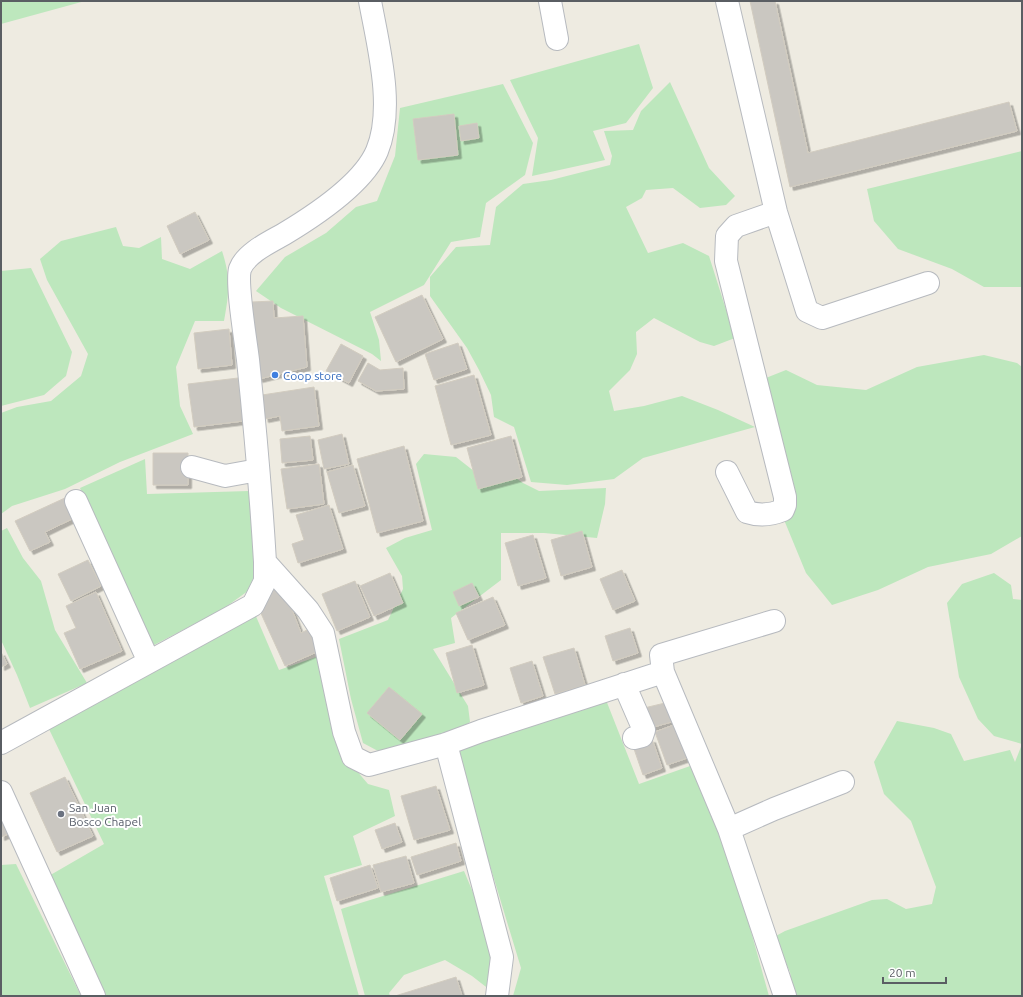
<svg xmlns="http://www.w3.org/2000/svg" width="1023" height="997" viewBox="0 0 1023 997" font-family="Ubuntu,sans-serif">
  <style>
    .green { fill: #bde7bd }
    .building { fill: #cac7c1; stroke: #d2ccc0; filter: url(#shadow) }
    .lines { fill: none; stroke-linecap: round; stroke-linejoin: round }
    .minor-casing { stroke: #b7babf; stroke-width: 24 }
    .minor { stroke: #fff; stroke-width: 22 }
    .shop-dot { fill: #3f7fe0; stroke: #fff; stroke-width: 1.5 }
    .worship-dot { fill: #6b7280; stroke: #fff; stroke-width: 1.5 }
    .labels { text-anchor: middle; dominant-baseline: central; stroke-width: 4; stroke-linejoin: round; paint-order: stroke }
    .shop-label { font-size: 12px; fill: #366cbe; stroke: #fff; text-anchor: start }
    .worship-label { font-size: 12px; fill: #5b616d; stroke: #fff; text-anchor: start }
  </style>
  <defs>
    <filter id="shadow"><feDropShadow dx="3.5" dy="3.5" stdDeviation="0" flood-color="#0004"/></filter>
  </defs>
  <rect width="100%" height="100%" fill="#eeebe1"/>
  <!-- green -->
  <path class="green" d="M1 1H85L1 24Z
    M639 44 653 88 626 123 593 131 605 160 532 176 538 138 510 80Z
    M670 82 709 168 735 196 726 205 700 208 673 188 646 190 642 198 626 207 648 253 683 243 709 256 735 338 714 346 700 342 654 318 636 332 637 354 630 370 609 391 614 411 644 406 682 396 718 410 755 427 643 458 614 479 567 485 531 482 514 427 494 417 491 395 479 370 467 348 430 296V277L456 247 490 245 496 207 523 184 551 180 610 165 612 156 604 131 633 130 641 111Z
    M503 84 533 143 525 175 486 203 480 237 451 242 424 285 370 312 379 340 381 361 372 354 281 308 256 291 285 257 326 233 356 207 377 201 395 156 400 108Z
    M1022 151V287H984L952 269 898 249 874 221 867 189Z
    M116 227 123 246 139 248 161 237 162 259 190 269 222 251C231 278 229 293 224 321H195L176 367 180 406 193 434 120 462 65 489 12 506 1 514V413L17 407 51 401 81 376 88 354 47 280 40 259 61 241Z
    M31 268 72 352 66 376 44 395 1 406V271Z
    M984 355 1017 363 1022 367V536L991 554 928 567 878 590 832 605 806 573 775 498 756 382 786 370 817 385 866 390 917 367Z
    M424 454 456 457 484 479 506 471 523 483 539 491 606 488 605 504 597 538 544 533H501V580L451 618 455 643 433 649 468 706 470 722 448 736 378 751 363 743 351 699 339 639 388 620 403 589 402 576 386 548 405 538 432 530 416 464Z
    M145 459 147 494 249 491 255 562 252 588 223 609 154 645 80 488Z
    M7 528 23 558 41 581 55 630 87 683 30 708 17 675 1 640V531Z
    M994 573 1011 585 1013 599 1022 600V996H794L790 972 774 937 785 931 872 900 887 899 906 909 932 904 936 887 911 821 884 794 874 762 897 721 934 728 951 734 964 761 1010 750 1015 762 1022 744 994 736 978 719 959 677 947 603 962 584Z
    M255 614 279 670 322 655 345 757 368 784 389 790 395 816 353 836 362 865 324 876 359 996H102L47 877 104 844 48 727Z
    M606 700 639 784 693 765 740 892 769 996H513L521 968 462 773 458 750Z
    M16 864 81 996H1V865Z
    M464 871 477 902 493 958 490 990 472 976 445 960 404 975 389 993 390 996H365L341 909Z"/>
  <!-- building -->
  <path class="building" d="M750 1H775L808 153 1009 102 1017 131 790 187Z
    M454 114 458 155 418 160 413 119Z
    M477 123 479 138 461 141 459 126Z
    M195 212 209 240 180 254 167 226Z
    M422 295 443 339 396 362 375 317Z
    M273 301 274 318 303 316 307 367 259 379 252 302Z
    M229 329 232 365 198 369 194 333Z
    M458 343 467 369 434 380 425 354Z
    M341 344 363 356 349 383 326 371Z
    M368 363 380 370 403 368 404 389 376 391 358 381Z
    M474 375 491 435 451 445 435 386Z
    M238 378 243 421 194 427 188 384Z
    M314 387 319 426 282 431 280 416 265 419 262 395Z
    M342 434 349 464 324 469 318 440Z
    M310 436 313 460 282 463 280 439Z
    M511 436 522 477 478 489 467 448Z
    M404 446 423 521 377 533 357 459Z
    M153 453H188V485H153Z
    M319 464 324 504 287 509 281 469Z
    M353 465 365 506 339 513 327 472Z
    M67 497 76 517 45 532 50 542 30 551 15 521Z
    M329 505 343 549 298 563 292 544 304 540 296 515Z
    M582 531 592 567 561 576 551 540Z
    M533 535 546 578 518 586 505 543Z
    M88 560 101 586 71 601 58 574Z
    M622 570 635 601 613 610 600 579Z
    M390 573 403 603 374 616 360 586Z
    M355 581 370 617 337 631 322 594Z
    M472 583 479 597 459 606 453 592Z
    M269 587H278L289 602 301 633 311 628 319 651 285 666 259 609Z
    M96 592 122 651 80 669 64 633 76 628 66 606Z
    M493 597 505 625 468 640 456 613Z
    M630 628 638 653 613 661 605 636Z
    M472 645 484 685 457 693 446 653Z
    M574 648 585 685 555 694 543 657Z
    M1 652 7 664 1 667Z
    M532 661 543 696 521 703 510 668Z
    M389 687 422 714 400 740 367 713Z
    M665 703 675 721 650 728 644 708Z
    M679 723 690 757 667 765 655 732Z
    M652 739 662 768 643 775 633 746Z
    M65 777 93 836 57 852 30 793Z
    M436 786 450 830 414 840 401 796Z
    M1 808 13 832 1 837Z
    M395 823 402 842 382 849 375 830Z
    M456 843 461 861 417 875 411 857Z
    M406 856 414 883 381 892 373 865Z
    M370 865 378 888 337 901 330 878Z
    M456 977 462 996H395Z"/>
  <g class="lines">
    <defs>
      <path id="minor" d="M550 1 557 39
        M727 1 776 212 807 311 822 318 928 283
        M192 467 225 476 258 470
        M727 472 747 512C759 516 771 515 783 510L785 505V497L726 261 727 236 736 226 776 212
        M76 501 149 662
        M265 562 308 610 323 633 344 732 353 757 369 765 446 744 481 731 663 672 729 829 785 996
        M663 672 661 655 774 621
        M624 684 644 730 642 736 634 738
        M1 743 253 605 265 581V562C261 495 255 427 248 360 246 343 236 283 240 269 246 253 270 242 284 234 314 216 363 184 377 151 395 108 378 45 370 1
        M446 744 502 957 497 996
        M1 792 94 996
        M729 829 774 809 843 782"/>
    </defs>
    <!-- minor casing -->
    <use href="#minor" class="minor-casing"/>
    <!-- minor -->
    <use href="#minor" class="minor"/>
  </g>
  <!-- markers -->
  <circle class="shop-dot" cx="275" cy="375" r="4"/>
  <circle class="worship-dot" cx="61" cy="814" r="4"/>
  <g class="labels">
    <!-- shop labels -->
    <g class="shop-label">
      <text x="283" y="375">Coop store</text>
    </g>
    <!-- worship labels -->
    <g class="worship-label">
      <text x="69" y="807">San Juan<tspan x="69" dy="14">Bosco Chapel</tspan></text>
    </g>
  </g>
  <!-- border -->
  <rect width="1023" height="997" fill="none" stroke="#5a5e63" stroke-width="4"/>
  <!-- scale -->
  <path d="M883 977v6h63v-6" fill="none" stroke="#5a5e63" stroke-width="2"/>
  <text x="889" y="977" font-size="12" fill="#5a5e63" stroke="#ffffff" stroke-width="3" paint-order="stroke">20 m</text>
</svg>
